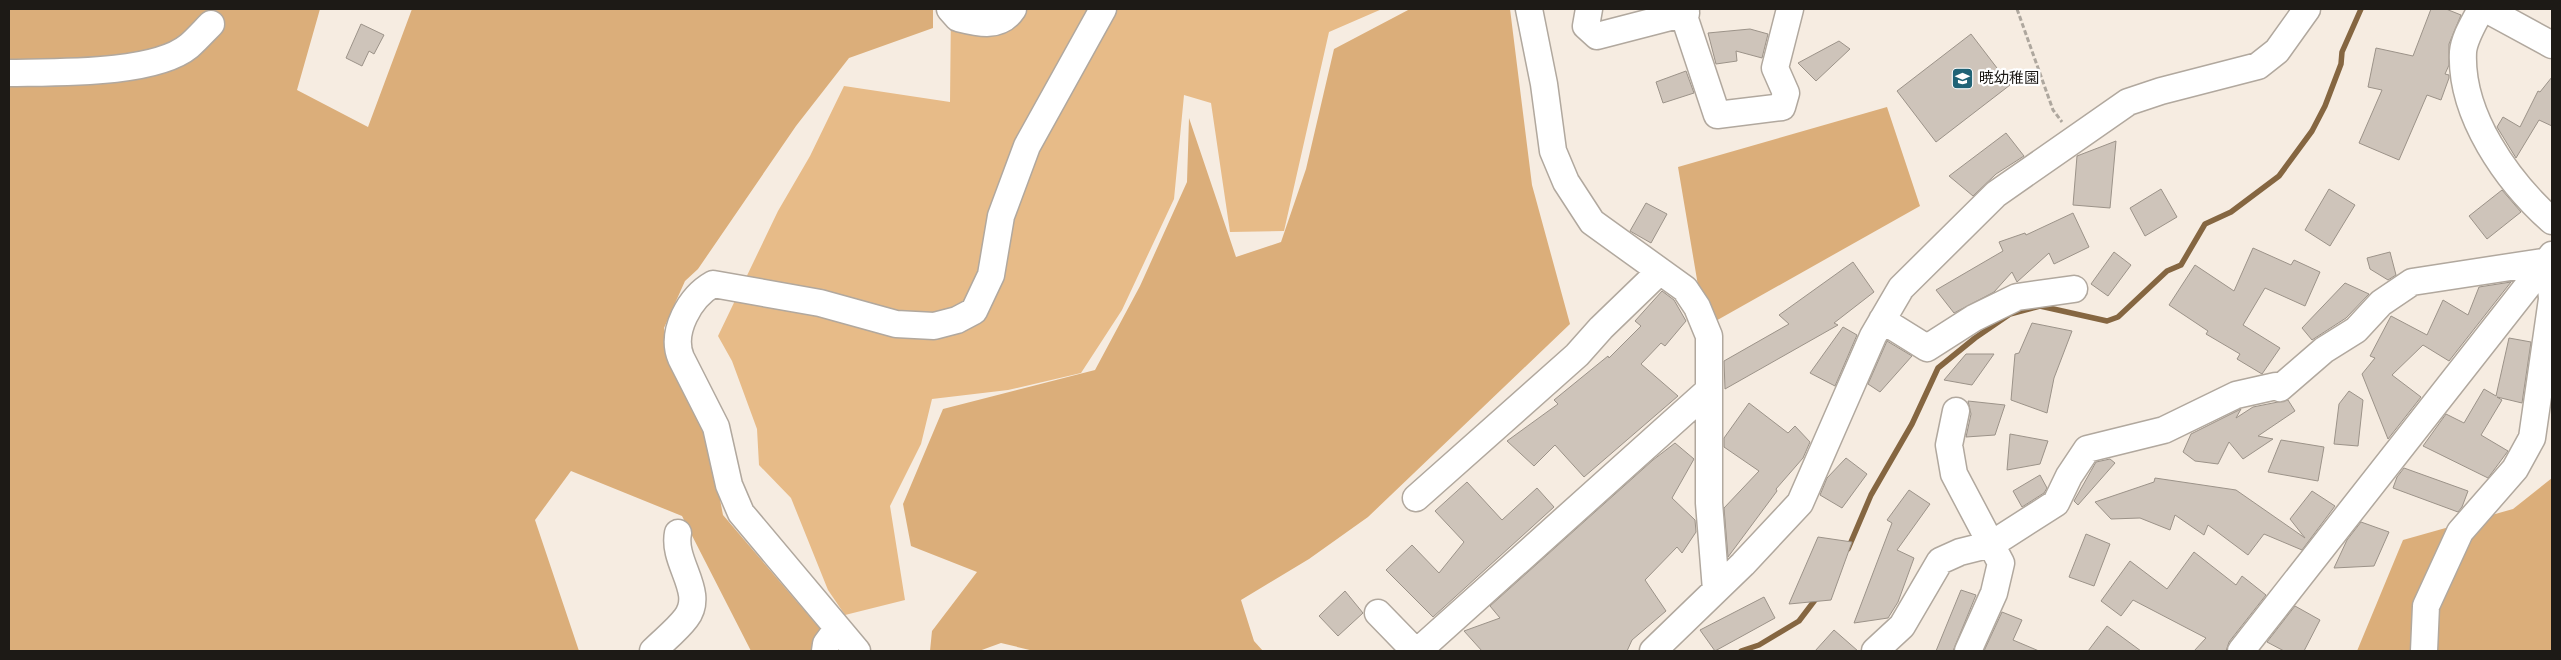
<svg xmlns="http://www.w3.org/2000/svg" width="2561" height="660" viewBox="0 0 2561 660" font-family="Rubik,'Noto Sans JP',sans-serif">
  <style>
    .green { fill: #e7bb88 }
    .forest { fill: #dbae7a }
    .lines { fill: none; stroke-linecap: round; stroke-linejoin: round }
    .stream { stroke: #856641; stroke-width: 5.5 }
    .building { fill: #cec4ba; stroke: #9c9389 }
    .minor-casing { stroke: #b1a89e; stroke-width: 29 }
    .path { stroke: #aea79e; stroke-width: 3; stroke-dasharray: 5 2.5; stroke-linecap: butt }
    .minor { stroke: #fff; stroke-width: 26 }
    .labels { text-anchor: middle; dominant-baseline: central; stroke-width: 4.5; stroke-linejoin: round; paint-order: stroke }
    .poi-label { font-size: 15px; fill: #1d1a16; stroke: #fff; text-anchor: start }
  </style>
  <rect width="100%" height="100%" fill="#f6ece1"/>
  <!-- green -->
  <path class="green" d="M951 9H1382L1329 32 1284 231 1230 232 1211 103 1184 95 1174 199 1122 310 1081 373 1008 390 932 399 921 444 890 506 905 600 845 615 828 590 791 498 759 465 757 429 732 361 718 336 778 211 810 156 844 86 950 102Z"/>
  <!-- forest -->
  <path class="forest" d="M9 9H320L297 90 368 127 412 9H933V28L849 58 796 126 698 269 685 281 664 328 669 351 707 432 723 515 839 651H751L682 516 571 471 535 520 579 651H9Z
    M1410 9H1510L1532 185 1570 324 1368 517 1309 559 1241 600 1254 641 1263 651H1034L1001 643 979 651H930L932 631 977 572 911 546 903 504 943 409 1095 370 1140 286 1187 182 1189 118 1236 257 1281 242 1306 169 1334 49Z
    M1887 107 1920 206 1705 327 1678 167Z
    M2552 478V651H2357L2403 540 2513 509Z"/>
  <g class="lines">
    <!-- stream -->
    <path class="stream" d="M1848 549 1871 495 1912 424 1938 368 1975 338 2010 314 2040 306 2107 321 2118 317 2167 271 2181 265 2205 224 2231 212 2279 176 2312 131 2325 106 2341 64 2342 52 2361 9
      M1741 651 1759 645 1799 621 1818 596"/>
  </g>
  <!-- building -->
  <path class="building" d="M2431 9H2446L2461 15 2449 44V65L2445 74 2449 75V78L2441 100 2427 95 2399 160 2359 143 2382 90 2368 87 2376 48 2413 56Z
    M361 24 384 35 374 54 369 51 362 66 346 58Z
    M1750 29 1768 34 1762 58 1736 51 1737 61 1716 64 1708 33Z
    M1971 34 2010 85 1936 142 1897 91Z
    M1839 41 1850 49 1816 81 1798 63Z
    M1686 71 1694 93 1663 103 1656 82Z
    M2552 77V126L2539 120 2516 158 2497 127 2503 117 2520 127 2538 91 2540 92Z
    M2006 133 2024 156 1996 174 1973 196 1949 176Z
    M2116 141 2110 208 2073 205 2077 156Z
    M2161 189 2177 217 2145 236 2130 208Z
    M2329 189 2355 205 2330 246 2305 230Z
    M2502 190 2521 212 2487 239 2469 216Z
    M1646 203 1667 214 1651 243 1630 231Z
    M2073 213 2089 247 2054 264 2049 253 2017 282 2012 272 1994 292 1954 313 1936 290 2003 251 1999 242 2025 233 2026 235Z
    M2253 248 2291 265 2294 260 2320 272 2305 306 2265 288 2243 325 2280 348 2262 374 2237 359 2240 354 2206 334 2208 331 2169 305 2195 265 2234 291Z
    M2114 252 2131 265 2108 296 2091 284Z
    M2390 252 2396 275 2388 280 2370 269 2367 258Z
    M1853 262 1874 292 1834 323 1838 325 1725 389 1724 361 1789 324 1779 315Z
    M2511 282 2449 361 2423 345 2392 375 2421 397 2388 439 2362 374 2375 358 2370 356 2391 316 2427 335 2443 300 2468 315 2479 287Z
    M2345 283 2369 294 2346 318 2312 340 2302 328Z
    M1662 291 1674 300 1686 321 1665 346 1661 343 1641 364 1678 396 1584 477 1555 445 1534 466 1507 441 1558 404 1554 400 1608 356 1609 358 1641 326 1635 321Z
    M2032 323 2072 331 2054 378 2047 413 2011 400 2015 354 2019 353Z
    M1843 327 1857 335 1835 386 1810 373Z
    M2509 338 2531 342 2522 403 2497 397 2502 400 2481 435 2508 451 2488 478 2423 446 2446 414 2464 423 2484 389 2496 396Z
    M1887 341 1912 356 1880 392 1868 384Z
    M1966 354H1994L1972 385 1944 380Z
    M2349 391 2363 400 2358 446 2334 444 2339 404Z
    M2288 400 2295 411 2258 436 2273 439 2243 459 2229 442 2218 464 2195 461 2183 452 2191 434 2241 409 2236 418 2253 407Z
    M1968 401 2005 405 1995 435 1966 437 1971 414Z
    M1749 403 1788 433 1795 426 1810 442 1803 458 1776 489 1777 491 1728 557 1724 508 1759 471 1724 447V438Z
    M2010 434 2048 441 2040 464 2007 470Z
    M2281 440 2324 447 2318 481 2268 472Z
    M1675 443 1694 459 1672 498 1695 520 1696 532 1682 553 1677 547 1645 580 1666 611 1632 640 1627 651H1482L1464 631 1500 618 1490 606 1653 460Z
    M1846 458 1867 474 1842 508 1820 495 1827 478Z
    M2110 459 2115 463 2078 505 2074 501 2096 462Z
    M2404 468 2468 491 2462 507 2458 512 2393 488 2397 477Z
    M2040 475 2047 488 2044 493 2022 507 2013 491Z
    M2155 478 2236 490 2305 538 2290 519 2312 491 2335 506 2302 550 2264 534 2248 555 2208 525 2204 535 2175 515 2170 530 2140 518 2111 519 2095 502 2154 482Z
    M1467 482 1502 520 1537 488 1554 507 1433 617 1386 570 1412 545 1439 573 1464 542 1435 511Z
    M1909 490 1930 504 1897 550 1914 558 1898 602 1888 618 1854 623 1892 523 1887 520Z
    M2361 522 2389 532 2374 566 2334 568 2347 540Z
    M2086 534 2110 544 2094 586 2069 577Z
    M1818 537 1852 542 1831 600 1789 604Z
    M2194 552 2236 585 2242 576 2266 595 2229 642 2226 651H2194L2206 638 2133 600 2121 616 2101 601 2130 561 2167 589Z
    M1961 590 1976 595 1953 651H1936Z
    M1345 591 1363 613 1338 636 1319 616Z
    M1764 597 1775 618 1715 651 1700 630Z
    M2295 606 2320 620 2304 651H2284L2267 642Z
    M2002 612 2022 620 2013 640 2039 651H1984Z
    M2107 626 2141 651H2088Z
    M1834 630 1858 651H1815Z"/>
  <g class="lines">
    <defs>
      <path id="minor" d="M950 9 958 18C978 23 1000 29 1013 9
        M1529 9 1544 84 1553 151 1566 182 1592 222 1685 289 1697 307 1709 336V503L1716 590
        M1589 9 1586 26 1597 36 1686 13
        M1686 9 1685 19 1717 115 1782 107 1786 93 1775 68 1790 9
        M2481 9C2475 21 2464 38 2463 52 2460 115 2507 181 2552 221
        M2486 9 2552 45
        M9 73C54 72 154 75 189 46 197 39 204 31 211 24
        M1882 320 1927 348 1974 318 2017 297 2074 289
        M1956 411 1949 445 1954 474 2001 563 1994 593 1968 651
        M1416 498 1577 355 1601 328 1660 271
        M1378 613 1415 651
        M653 651C664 640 677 630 686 618 706 592 672 563 678 533
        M825 651 826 644 837 629
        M857 651 741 513 729 485 716 427 681 358C670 332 690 297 713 284L820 303 896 324 934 326 957 320 974 311 991 275 1001 216 1027 146 1103 9
        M1418 651 1709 390
        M1653 651 1743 564 1800 503 1873 336 1901 288 1996 194 2128 102 2161 91 2258 66 2277 51 2307 9
        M1875 651 1902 626 1940 561 1960 552 1992 544 2056 503 2069 476 2087 449 2164 430 2236 395 2276 386 2280 388 2324 350 2356 330 2381 303 2412 282 2549 261
        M2241 651 2552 255
        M2424 651 2426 606 2460 532 2515 469 2532 438 2552 299 2549 261"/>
    </defs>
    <!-- minor casing -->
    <use href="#minor" class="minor-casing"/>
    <!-- path -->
    <path class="path" d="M2017 9 2053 110 2062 122"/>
    <!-- minor -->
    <use href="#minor" class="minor"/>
  </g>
  <!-- icons -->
  <defs>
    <symbol id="school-square" viewBox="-11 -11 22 22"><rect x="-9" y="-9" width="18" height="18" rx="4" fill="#206376" stroke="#fff"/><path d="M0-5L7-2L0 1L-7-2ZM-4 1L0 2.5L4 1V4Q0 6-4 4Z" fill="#fff"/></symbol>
  </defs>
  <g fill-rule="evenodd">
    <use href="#school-square" x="1950" y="66" width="25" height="25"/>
  </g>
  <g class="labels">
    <!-- poi labels -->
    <g class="poi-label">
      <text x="1979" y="78">暁幼稚園</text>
    </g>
  </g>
  <!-- border -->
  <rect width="2561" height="660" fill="none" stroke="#1d1a16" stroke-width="20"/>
</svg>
